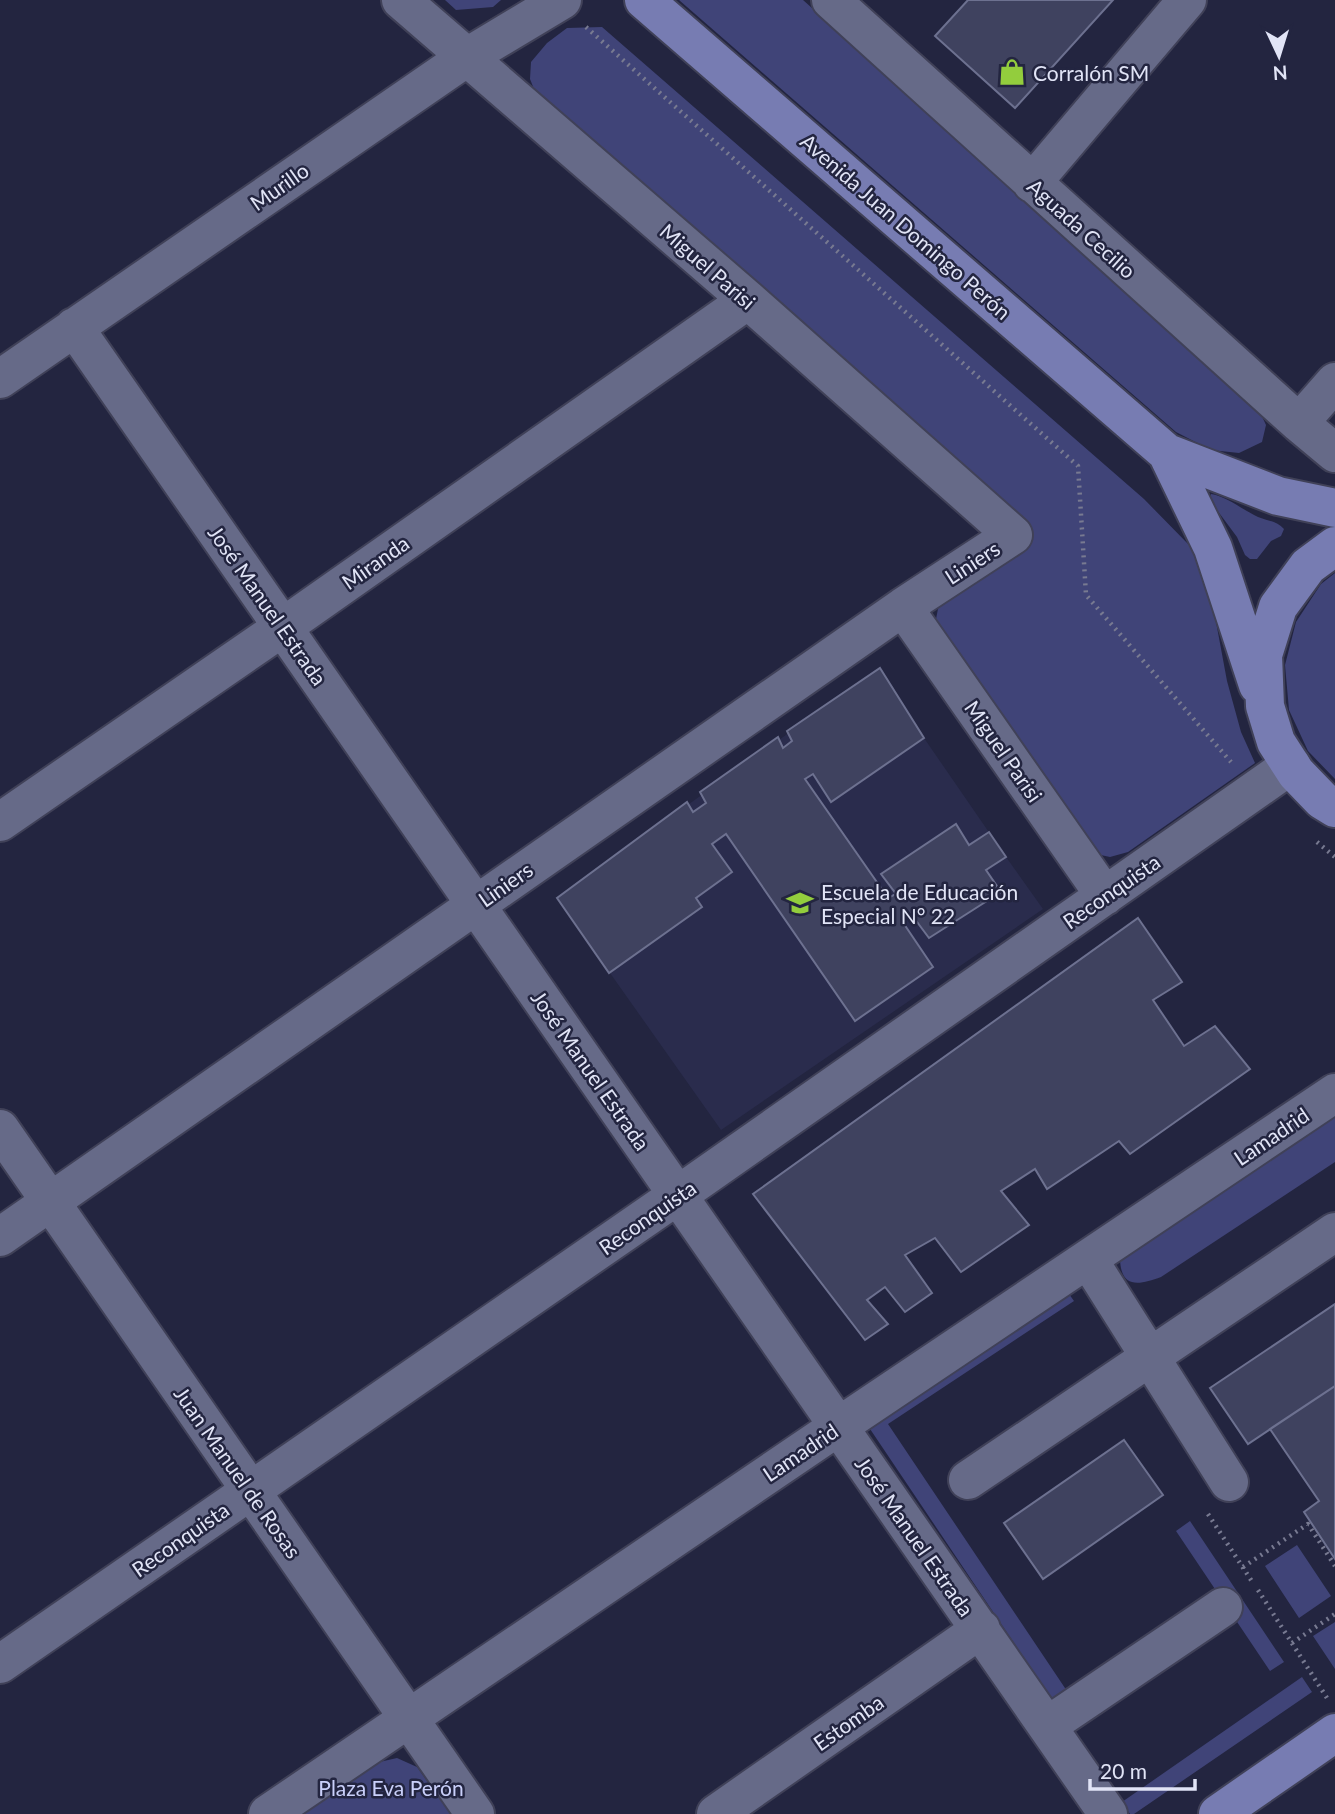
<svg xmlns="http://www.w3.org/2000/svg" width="1335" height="1814" viewBox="0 0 1335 1814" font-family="Lato,sans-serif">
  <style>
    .built { fill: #2a2c4d }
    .green { fill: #404478 }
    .building { fill: #3f425f; stroke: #6d7190; stroke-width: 2 }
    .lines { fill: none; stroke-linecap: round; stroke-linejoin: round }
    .minor-casing { stroke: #404158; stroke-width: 42 }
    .major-casing { stroke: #404158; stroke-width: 42 }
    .path { stroke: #787a91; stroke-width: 4.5; stroke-dasharray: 2 5; stroke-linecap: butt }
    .minor { stroke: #666a88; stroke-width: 38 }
    .major { stroke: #777cb2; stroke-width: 38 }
    .labels { text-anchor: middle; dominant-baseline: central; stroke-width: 5; stroke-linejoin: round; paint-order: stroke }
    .poi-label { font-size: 21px; fill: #e1e4f6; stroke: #232540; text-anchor: start }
    .street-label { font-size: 21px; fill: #e1e4f6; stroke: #232540 }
    .park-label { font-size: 21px; fill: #cad0fa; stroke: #232540 }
  </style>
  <rect width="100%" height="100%" fill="#232540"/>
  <!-- built -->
  <path class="built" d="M880 668 924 738 1006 857 1043 909 721 1130 557 898Z"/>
  <!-- green -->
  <path class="green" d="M445 0H501L493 7 456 10Z
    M679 0H803L1257 406 1266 425 1262 442 1239 453 1211 450 1176 432Z
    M602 27 1144 499 1191 547 1214 611 1227 681 1241 732 1255 763 1128 852 1110 857 1096 854 941 634 936 619 939 604 1029 545 536 94 530 79 531 62 547 43 567 28Z
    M1211 494C1226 496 1243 510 1258 517 1268 521 1277 521 1284 529L1281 536 1271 541 1257 559H1250L1245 555 1237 537 1211 502Z
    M1335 573V779L1308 751 1289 710 1285 665 1296 622 1321 584Z
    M1335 1103V1162L1161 1277C1139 1285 1121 1289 1120 1259Z
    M1064 1287 1074 1301 888 1424 1071 1697 1057 1707 864 1420Z
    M1190 1521 1284 1662 1270 1671 1176 1531Z
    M1297 1545 1331 1596 1299 1618 1265 1566Z
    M1335 1622V1669L1313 1636Z
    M1302 1677 1312 1692 1134 1814H1130L1122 1802Z
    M397 1758 417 1767 451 1814H300L375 1763Z"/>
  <!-- building -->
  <path class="building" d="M968 0H1113L1015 108 935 36Z
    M880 668 924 738 831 802 813 774 805 779 888 898 896 894 881 874 956 824 969 845 989 832 1006 857 986 870 1001 892 929 938 911 914 902 921 933 967 855 1021 726 834 712 844 732 872 696 898 702 907 609 973 557 898 687 802 693 812 706 803 700 792 778 737 783 748 792 741 787 731Z
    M1138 918 1182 982 1153 1000 1184 1046 1215 1026 1250 1069 1130 1154 1119 1141 1047 1189 1035 1169 1001 1191 1029 1225 961 1272 935 1238 905 1255 932 1293 905 1312 885 1287 867 1300 888 1324 865 1340 753 1194Z
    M1335 1304V1386L1248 1444 1210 1388Z
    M1335 1386V1559L1304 1512 1319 1501 1270 1429Z
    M1124 1440 1163 1495 1043 1579 1004 1523Z"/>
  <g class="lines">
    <defs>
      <path id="minor" d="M831 0 1299 423 1335 453
        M1032 183 1187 0
        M74 327 1108 1814
        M0 379 467 57 562 0
        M1299 423 1335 382
        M903 607 1105 896
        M0 822 283 627 748 300
        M0 1129 475 1814
        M0 1237 903 607 1013 535 748 300 401 0
        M1088 1259 1150 1357 1335 1232
        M968 1480 1150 1357 1229 1482
        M0 1664 678 1195 1291 765
        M1047 1726 1223 1607
        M268 1814 839 1426 1335 1093
        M716 1814 981 1629"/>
      <path id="major" d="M644 0 1167 453 1278 496 1335 508
        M1167 453 1213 548 1258 685
        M1335 546 1308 566 1278 607 1263 655 1265 706 1276 742 1296 773 1322 800 1335 808
        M1218 1814 1335 1733"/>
    </defs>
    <!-- minor casing -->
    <use href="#minor" class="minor-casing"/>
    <!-- major casing -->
    <use href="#major" class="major-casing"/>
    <!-- path -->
    <path class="path" d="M586 27 1078 466 1086 595 1231 762
      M1317 842 1335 857
      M1208 1514 1253 1583
      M1243 1567 1308 1524 1335 1566
      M1258 1590 1327 1698
      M1292 1643 1335 1614"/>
    <!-- minor -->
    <use href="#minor" class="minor"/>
    <!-- major -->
    <use href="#major" class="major"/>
  </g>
  <!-- icons -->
  <defs>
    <symbol id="shop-bare" viewBox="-9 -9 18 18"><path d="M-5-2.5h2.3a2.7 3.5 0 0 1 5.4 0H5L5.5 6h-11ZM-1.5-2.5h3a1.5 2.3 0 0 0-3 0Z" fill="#93cd3d" stroke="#232540" stroke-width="2.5" paint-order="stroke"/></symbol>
    <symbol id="school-bare" viewBox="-9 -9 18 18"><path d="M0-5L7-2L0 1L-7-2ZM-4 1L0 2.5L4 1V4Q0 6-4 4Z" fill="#93cd3d" stroke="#232540" stroke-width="2.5" paint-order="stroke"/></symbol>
  </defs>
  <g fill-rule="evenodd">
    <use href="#shop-bare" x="993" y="53" width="38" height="38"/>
    <use href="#school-bare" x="781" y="884" width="38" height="38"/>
  </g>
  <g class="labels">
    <!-- poi labels -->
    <g class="poi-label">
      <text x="1033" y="72">Corralón SM</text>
      <text x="821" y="891">Escuela de Educación<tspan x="821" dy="24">Especial N° 22</tspan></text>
    </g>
    <!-- street labels -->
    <g class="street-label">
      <text transform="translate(279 186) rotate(-35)">Murillo</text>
      <text transform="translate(906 226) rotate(41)">Avenida Juan Domingo Perón</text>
      <text transform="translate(1082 228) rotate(42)">Aguada Cecilio</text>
      <text transform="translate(708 266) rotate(41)">Miguel Parisi</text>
      <text transform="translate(375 562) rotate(-35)">Miranda</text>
      <text transform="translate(972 562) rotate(-33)">Liniers</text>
      <text transform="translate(268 605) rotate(55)">José Manuel Estrada</text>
      <text transform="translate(1004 751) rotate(55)">Miguel Parisi</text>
      <text transform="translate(505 884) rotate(-35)">Liniers</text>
      <text transform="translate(1111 891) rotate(-35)">Reconquista</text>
      <text transform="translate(591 1070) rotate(55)">José Manuel Estrada</text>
      <text transform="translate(1271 1136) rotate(-34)">Lamadrid</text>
      <text transform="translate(647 1217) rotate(-35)">Reconquista</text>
      <text transform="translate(800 1452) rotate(-34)">Lamadrid</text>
      <text transform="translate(238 1472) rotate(55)">Juan Manuel de Rosas</text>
      <text transform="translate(915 1536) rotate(55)">José Manuel Estrada</text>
      <text transform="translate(180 1539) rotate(-35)">Reconquista</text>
      <text transform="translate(848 1722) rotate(-35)">Estomba</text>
    </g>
    <!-- park labels -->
    <g class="park-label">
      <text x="391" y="1787">Plaza Eva Perón</text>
    </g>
  </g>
  <!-- north arrow -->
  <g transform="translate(1279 56) rotate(176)" stroke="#232540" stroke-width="5" paint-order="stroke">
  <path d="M0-5L12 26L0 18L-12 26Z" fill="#e1e4f6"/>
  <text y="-10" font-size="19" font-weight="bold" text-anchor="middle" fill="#e1e4f6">N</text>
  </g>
  <!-- scale -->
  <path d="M1090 1779v10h105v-10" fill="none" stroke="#e1e4f6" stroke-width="3.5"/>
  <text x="1100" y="1779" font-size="21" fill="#e1e4f6" stroke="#232540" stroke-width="5" paint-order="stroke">20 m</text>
</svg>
